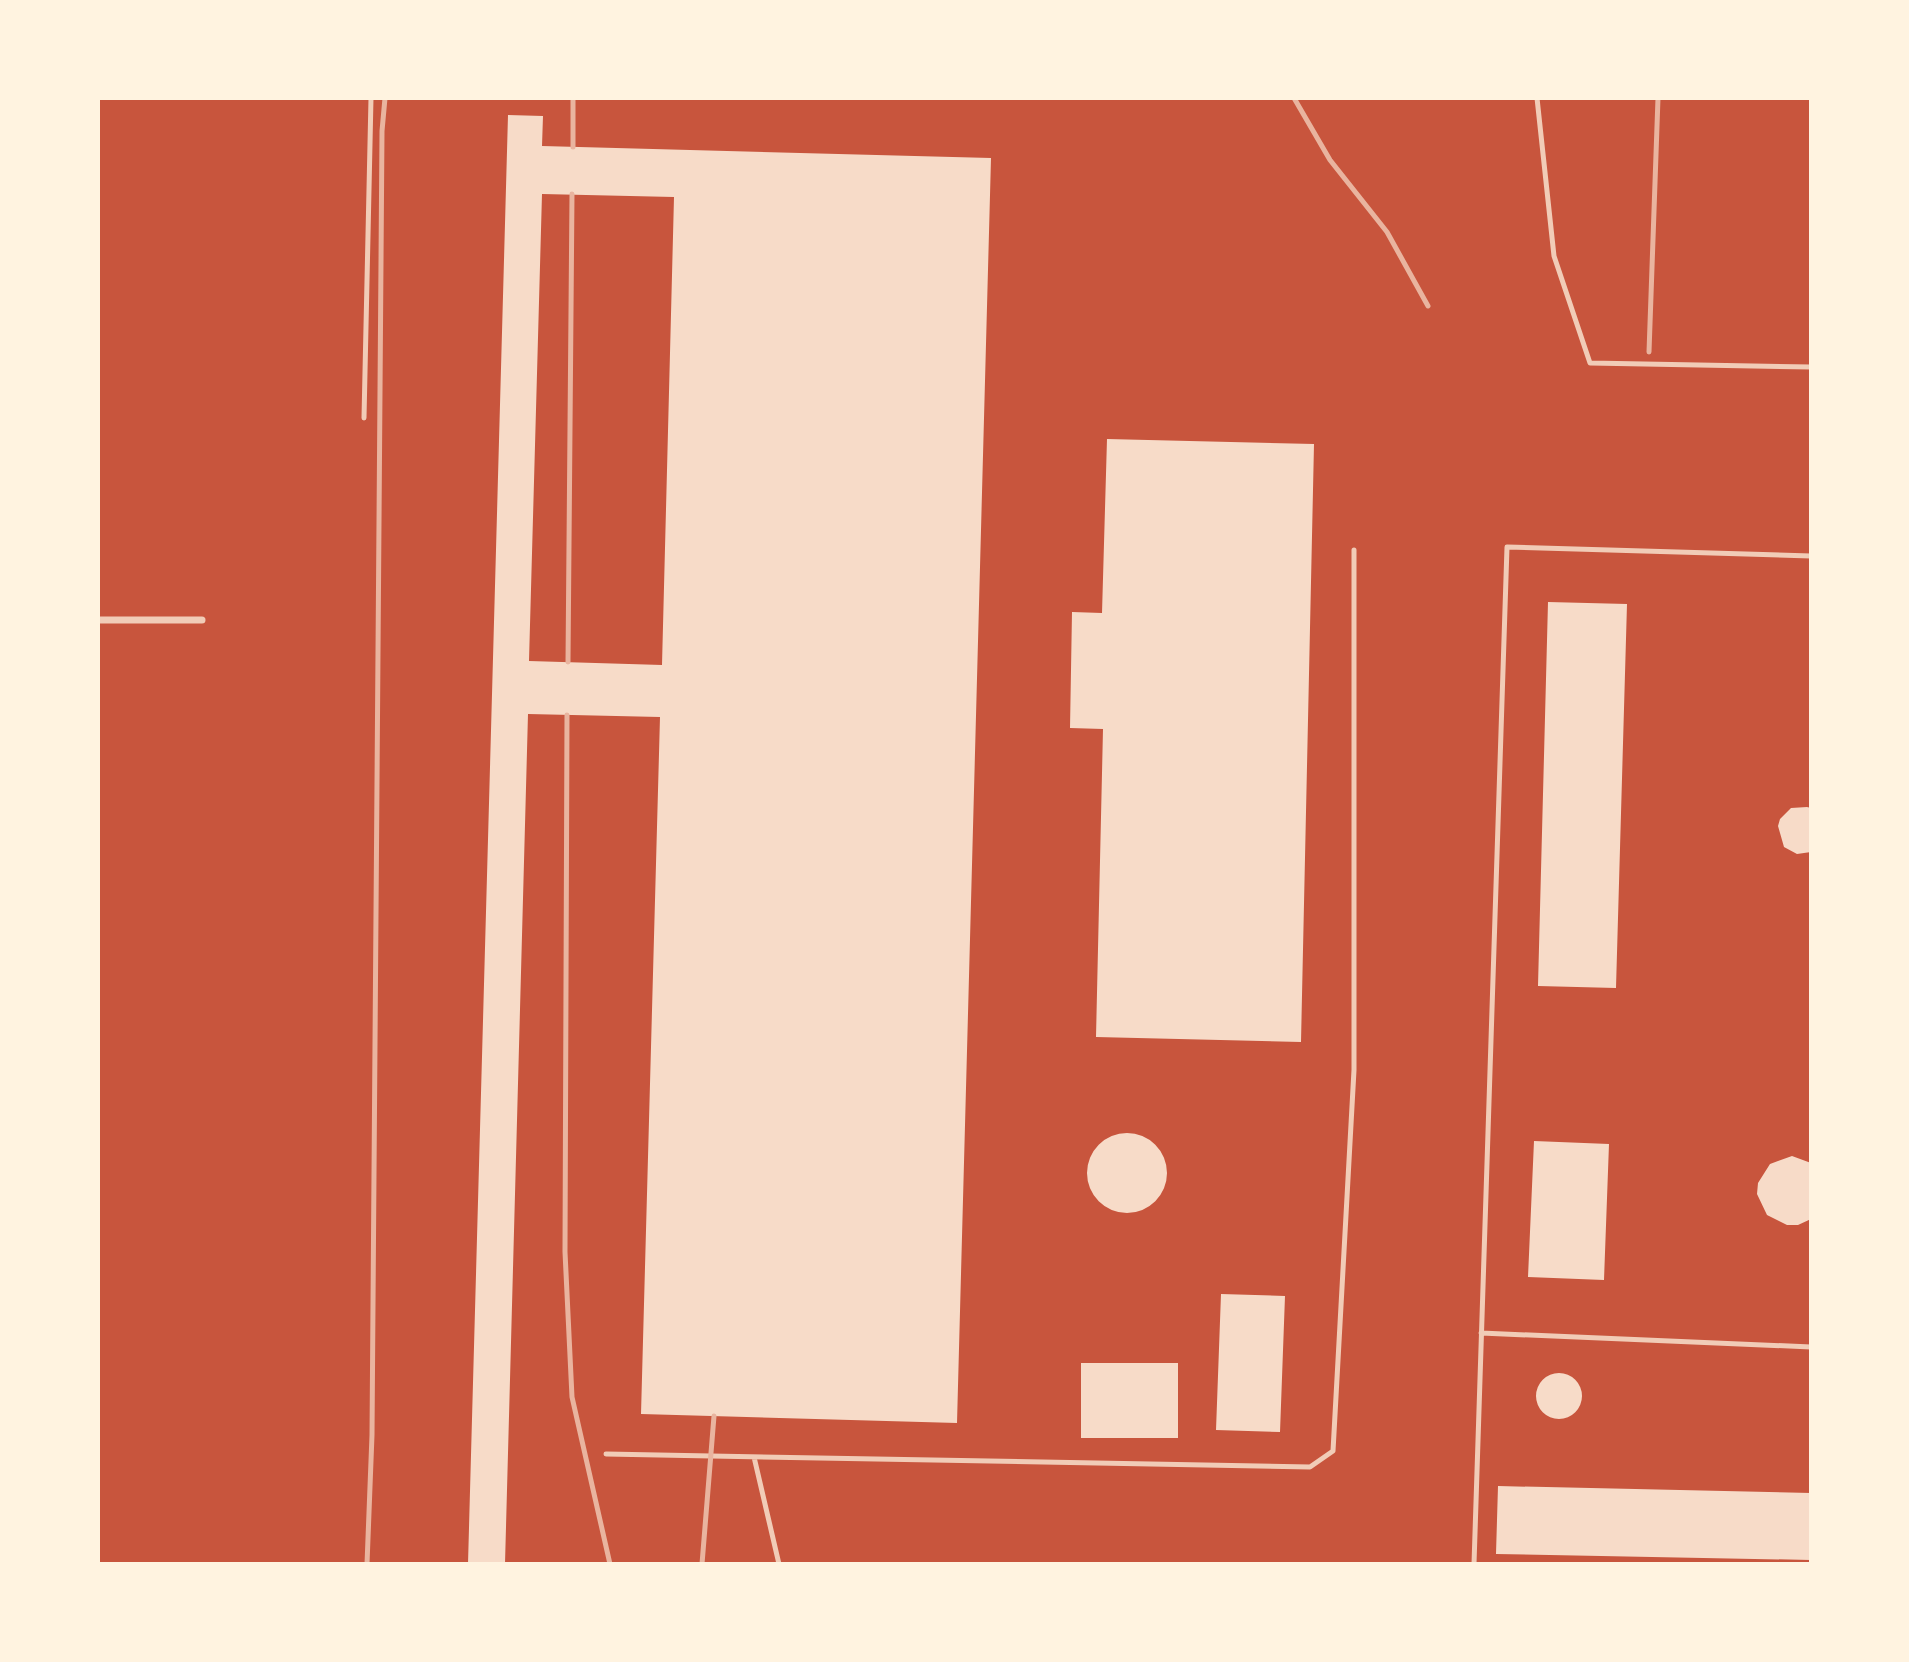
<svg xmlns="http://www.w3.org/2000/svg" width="1909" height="1662" viewBox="0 0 1909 1662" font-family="'DM Sans',sans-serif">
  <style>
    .building { fill: #f7dbc8; fill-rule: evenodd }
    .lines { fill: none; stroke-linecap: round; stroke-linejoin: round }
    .service { stroke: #f1ccb7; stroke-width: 5 }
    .minor { stroke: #f1ccb7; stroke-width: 7 }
    .rail { stroke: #e9b49f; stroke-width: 5 }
  </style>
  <rect width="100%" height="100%" fill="#c8553d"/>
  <!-- building -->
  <path class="building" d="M508 115 543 116 542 146 991 158 957 1423 641 1414 660 717 528 714 505 1564H468ZM542 194 674 197 662 665 529 661Z
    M1107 439 1314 444 1301 1042 1096 1037 1103 729 1070 728 1072 612 1102 613Z
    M1548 602 1627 604 1616 988 1538 986Z
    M1807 807 1811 808V852L1797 854 1784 847 1778 826 1780 819 1791 808Z
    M1087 1173a40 40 0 1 1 80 0a40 40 0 1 1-80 0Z
    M1534 1141 1609 1144 1604 1280 1528 1277Z
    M1792 1156 1811 1163V1219L1798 1225H1787L1767 1215 1757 1194 1758 1183 1770 1164Z
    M1221 1294 1285 1296 1280 1432 1216 1430Z
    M1081 1363H1178V1438H1081Z
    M1536 1396a23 23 0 1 1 46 0a23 23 0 1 1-46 0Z
    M1498 1486 1811 1493V1560L1496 1554Z"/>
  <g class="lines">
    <!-- service -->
    <path class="service" d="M1537 98 1554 256 1590 363 1811 367
      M364 418 371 98
      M1481 1333 1811 1347
      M606 1454 1310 1467 1333 1451 1354 1070V550
      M754 1457 779 1564
      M1474 1564 1507 547 1811 556"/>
    <!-- minor -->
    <path class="minor" d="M98 620H202"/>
    <!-- rail -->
    <path class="rail" d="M1294 98 1330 160 1387 232 1428 306
      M573 147V98
      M1649 352 1658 98
      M568 662 572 194
      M567 715 565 1252 572 1397 610 1564
      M367 1564 372 1435 382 131 385 98
      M702 1564 714 1416"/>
  </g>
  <!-- border -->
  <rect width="1909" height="1662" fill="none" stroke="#fff3e0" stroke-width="200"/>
</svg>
